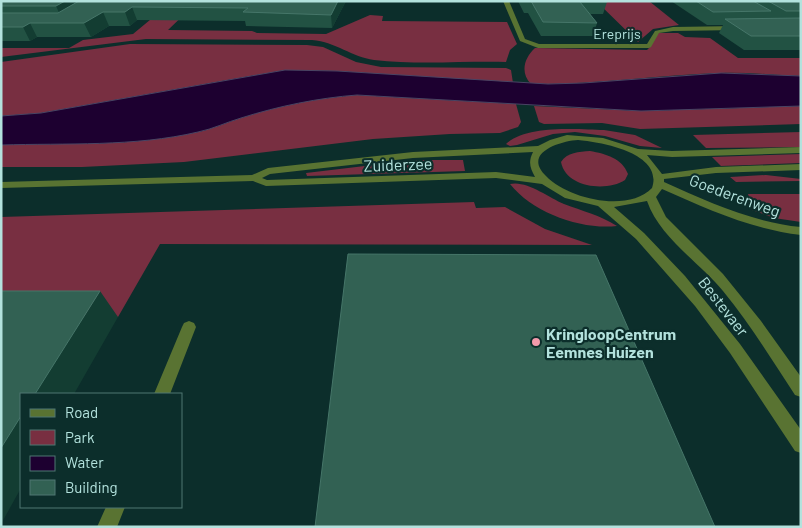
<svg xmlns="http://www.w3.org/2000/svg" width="802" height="528" viewBox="0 0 802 528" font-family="Barlow,sans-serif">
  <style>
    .green { fill: #782f41 }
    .water { fill: #1d0030; stroke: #4a4464 }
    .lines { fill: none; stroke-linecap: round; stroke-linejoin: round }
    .minor { fill: #597332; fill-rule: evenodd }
    .wall { fill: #225243 }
    .shaded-wall { fill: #133d32 }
    .building { fill: #326153; stroke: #467669 }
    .poi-dot { fill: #f39aab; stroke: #0c2e2b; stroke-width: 2 }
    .labels { text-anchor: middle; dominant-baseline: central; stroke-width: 4.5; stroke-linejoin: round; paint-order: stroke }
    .far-street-label { font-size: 14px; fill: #b3e2dd; stroke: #0c2e2b }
    .street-label { font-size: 16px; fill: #b3e2dd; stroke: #0c2e2b }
    .poi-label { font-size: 16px; font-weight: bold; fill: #b3e2dd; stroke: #0c2e2b; text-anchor: start }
  </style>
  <rect width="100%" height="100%" fill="#0c2e2b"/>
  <!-- green -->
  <path class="green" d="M596 1H649L679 25 653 29 638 42Z
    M168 5H194L168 30 252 31 257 33 326 34 370 15 383 16 382 21 507 22 517 44 510 50 506 62C462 61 417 65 374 60 352 57 336 42 312 40L146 39 1 57V48H69L83 40 133 34Z
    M659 33H678L685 37 710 38 738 58H801V76C774 75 747 72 720 73 657 75 594 85 531 84 520 73 524 58 535 48L647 50 649 48 655 34Z
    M130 44 307 45 323 47 356 62 381 67 506 68 511 70 513 83 337 71 285 70 41 113 1 116V62Z
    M357 95 516 104 521 122 518 127 500 133 450 134 373 139 184 162 82 167H1V145C66 143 134 147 198 132 213 129 227 122 241 118 279 106 318 98 357 95Z
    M534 106 641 111 801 106V124L640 129 602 123 544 124 539 122Z
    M604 130 635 135 662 148 640 146 605 136 575 132 553 134 517 145 510 146 506 144C526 125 577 129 604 130Z
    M801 132V147L706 148 693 135Z
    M590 151C606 154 622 158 628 174L625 180C607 192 566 188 561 162 567 152 579 152 590 151Z
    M801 154V163L721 166 712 157Z
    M415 160H463L465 171 307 176 306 173Z
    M766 175 801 179V181L736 182 730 177Z
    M510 184C526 180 548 197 564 204 582 211 600 215 617 226 581 230 533 213 510 184Z
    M748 194H801V222L774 218 752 210Z
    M474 202 476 208 505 207 545 229 592 245 160 244 118 317H1V217Z"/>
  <!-- water -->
  <path class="water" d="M285 70 337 71 548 84 583 83 721 73 801 76V106L641 111 357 95C318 98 279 106 241 118 227 122 213 129 198 132 134 147 66 143 1 145V116L41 113Z"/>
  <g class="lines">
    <!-- minor -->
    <path class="minor" d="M503 1H509L525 39 539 44H647L655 31 673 27 738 26 741 28 738 30 673 31 659 33 651 47 649 48H538L520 41Z
      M567 135 603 138 638 149 672 151 801 147V153L672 157 647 155 662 174 716 167 801 164V170L716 173 664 179V182C708 202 752 222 801 227V235C751 229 707 209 662 189L656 197 666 217 723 274 761 321 801 377V397L795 395C772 360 750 324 723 291 699 262 660 238 647 201L614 207 644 233 685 276 740 344 801 430V453L795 451 730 353 695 306 636 239 598 206 565 198 542 184 496 178 266 186 253 181 1 188V182L252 175 268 168 413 152 538 146 550 140ZM578 140C601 142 664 153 652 188 628 213 568 199 546 176 522 153 560 141 578 140ZM533 152C528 162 530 168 535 177L496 172 267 180 262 178 270 174 413 158Z
      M189 321 194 323 196 327 170 394H154L182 327 184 323Z
      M106 507H125L117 527H97Z"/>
  </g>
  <!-- wall -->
  <path class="wall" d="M1 1H346L332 28 246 26 245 21 137 20 130 26H109L91 37H37L30 41H1Z
    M518 1H606L607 2 603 14H590L597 23 593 36H541L528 13H524Z
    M671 1H801V50H744L719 33 723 25H707Z"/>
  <!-- shaded-wall -->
  <path class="shaded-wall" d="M65 1H82L62 19 56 6Z
    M338 1H346L332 28 331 15Z
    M132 7 137 20 130 26 125 12Z
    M103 12 109 26 91 37 84 23Z
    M30 23 37 37 30 41 23 27Z
    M100 291 118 317 74 394H35Z
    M21 416V488L1 524V448Z"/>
  <!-- building -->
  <path class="building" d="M1 1H65L56 6H1Z
    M79 1H338L331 15 243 12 248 8 132 7 125 12H103L84 23H30L23 27H1V13H58Z
    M531 1H606L607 2H580L597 23 543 22Z
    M696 1H753L771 11 713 12Z
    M768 1H801V11H786Z
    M801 18V36H751L725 19Z
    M348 254 596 255 715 527H315Z
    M1 291H100L35 394H21V416L1 448Z"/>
  <!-- markers -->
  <circle class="poi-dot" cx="536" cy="342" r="5"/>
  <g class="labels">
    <!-- far-street labels -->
    <g class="far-street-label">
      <text x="617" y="33">Ereprijs</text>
    </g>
    <!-- street labels -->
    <g class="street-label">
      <text transform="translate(398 164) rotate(-2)">Zuiderzee</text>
      <text transform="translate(735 195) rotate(20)">Goederenweg</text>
      <text transform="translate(724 306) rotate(52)">Bestevaer</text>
    </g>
    <!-- poi labels -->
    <g class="poi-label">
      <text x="546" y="333">KringloopCentrum<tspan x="546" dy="18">Eemnes Huizen</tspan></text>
    </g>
  </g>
  <!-- border -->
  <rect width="802" height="528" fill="none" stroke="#b3e2dd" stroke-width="5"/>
  <!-- legend -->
  <rect x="20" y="393" width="162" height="115" fill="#0c2e2b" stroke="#4f7672"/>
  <rect x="30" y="409" width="25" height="8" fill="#597332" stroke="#4f7672"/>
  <text x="65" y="418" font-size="15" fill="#b3e2dd">Road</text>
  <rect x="30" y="430" width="25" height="15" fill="#782f41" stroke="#4f7672"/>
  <text x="65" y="443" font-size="15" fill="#b3e2dd">Park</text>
  <rect x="30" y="456" width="25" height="15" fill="#1d0030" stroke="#4f7672"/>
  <text x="65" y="468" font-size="15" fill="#b3e2dd">Water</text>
  <rect x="30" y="480" width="25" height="15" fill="#326153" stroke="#4f7672"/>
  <text x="65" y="493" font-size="15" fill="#b3e2dd">Building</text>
</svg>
